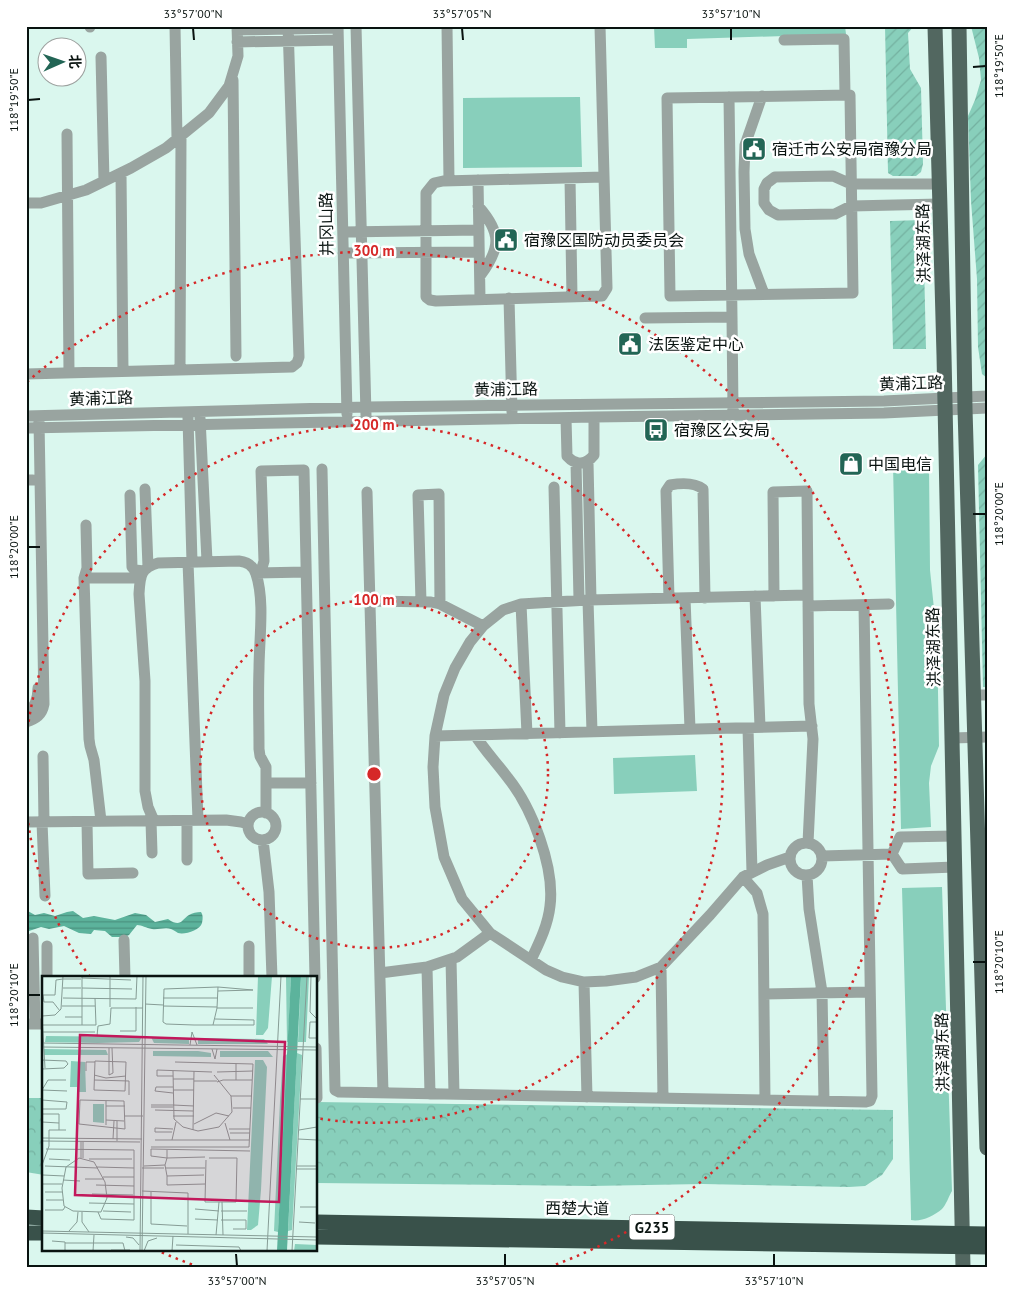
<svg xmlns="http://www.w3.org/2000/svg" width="1013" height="1294" viewBox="0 0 1013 1294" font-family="'PT Sans','Noto Sans SC',sans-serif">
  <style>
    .grass { fill: #88cfbb }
    .park { fill: url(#park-crowns) }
    .garden { fill: url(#garden-furrows) }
    .water { fill: url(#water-rules) }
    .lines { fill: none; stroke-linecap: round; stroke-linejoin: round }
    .minor { stroke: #99a4a0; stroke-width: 11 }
    .major { stroke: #526760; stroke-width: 15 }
    .highway { stroke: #39514a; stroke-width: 15 }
    .ticks { fill: none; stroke: #091310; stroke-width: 2 }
    .ring { fill: none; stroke: #d62828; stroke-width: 2.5; stroke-dasharray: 2.5 5 }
    .labels { text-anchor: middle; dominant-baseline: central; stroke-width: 5; stroke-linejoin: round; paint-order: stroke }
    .shield { fill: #fff; stroke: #535a58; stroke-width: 1 }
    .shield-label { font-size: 15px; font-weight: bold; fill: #091310 }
    .poi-label { font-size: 16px; fill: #091310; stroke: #fff; text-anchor: start }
    .street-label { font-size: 16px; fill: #091310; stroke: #fff }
    .inset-road { fill: none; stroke: #869c95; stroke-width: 1 }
    .view { fill: #c2185b; fill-opacity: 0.15; stroke: #c2185b; stroke-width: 2.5 }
    .inset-edge { fill: none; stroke: #091310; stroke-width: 2.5 }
    .centre { fill: #d62828; stroke: #fff; stroke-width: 2.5 }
    .ring-label { font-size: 15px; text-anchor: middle; font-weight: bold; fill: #d62828; stroke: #fff; stroke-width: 5; stroke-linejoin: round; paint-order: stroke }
    .neatline { fill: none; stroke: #091310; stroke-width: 2 }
    .ticks-label { font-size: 12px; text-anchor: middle; fill: #091310 }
  </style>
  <defs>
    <pattern id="park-crowns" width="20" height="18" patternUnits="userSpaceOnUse" patternTransform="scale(1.25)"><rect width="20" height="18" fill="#88cfbb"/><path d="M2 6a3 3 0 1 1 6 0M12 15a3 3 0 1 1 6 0" fill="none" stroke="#74b1a0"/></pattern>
    <pattern id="garden-furrows" width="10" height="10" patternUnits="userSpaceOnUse" patternTransform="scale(1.25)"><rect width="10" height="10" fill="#88cfbb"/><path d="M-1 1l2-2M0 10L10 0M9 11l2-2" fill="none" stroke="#74b1a0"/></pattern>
    <pattern id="water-rules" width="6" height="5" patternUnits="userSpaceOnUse" patternTransform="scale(1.25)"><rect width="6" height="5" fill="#5cb39c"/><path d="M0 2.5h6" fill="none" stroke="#4a907e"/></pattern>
  </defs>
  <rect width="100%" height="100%" fill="#daf7ee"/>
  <!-- grass -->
  <path class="grass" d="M654 26H845L846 34 687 39V48H655Z
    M580 97 582 167 463 168V98Z
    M893 465H929L930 570 937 638 939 746 931 766 929 783 931 827 901 829Z
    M695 755 697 791 614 794 613 758Z
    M942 887 952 1191C949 1196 946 1205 942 1209 934 1216 921 1222 911 1220V1215L902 888Z"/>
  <!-- park -->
  <path class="park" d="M26 1098H44V1175L26 1172Z
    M316 1102 893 1110V1159L882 1175 865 1186 849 1187 703 1184 590 1186 316 1183Z"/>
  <!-- garden -->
  <path class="garden" d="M885 26H914L908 33 910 69 921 88 923 164 921 172 916 176H893L888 173Z
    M971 26H987V378L982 374 978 347 977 279 971 201 968 116 975 100 981 80 979 58Z
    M923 220 926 349H893L890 221Z
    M987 454V687H983L978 465Z"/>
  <!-- water -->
  <path class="water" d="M26 910 35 915 44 913 55 916 67 912 73 911 83 918 94 916 115 920 135 913 146 915 155 922 168 919C181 928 181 920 189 915 192 913 197 912 201 912 203 915 203 918 202 923 200 930 185 935 178 933 176 932 174 930 171 929 165 927 158 930 152 929 146 928 142 925 137 925L129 935 125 937H112L105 931 94 930 91 934 79 933 64 926 49 929 41 927 26 932Z"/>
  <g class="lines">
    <!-- minor -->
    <path class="minor" d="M90 26V27
      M175 26 177 139
      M338 26 347 414
      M356 26 366 415
      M447 26 449 181
      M600 26 607 288 602 296 436 301 430 300 426 297V193L434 183 443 181 604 177
      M237 30 338 28
      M784 40 844 39 845 95
      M237 42 338 40
      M101 57 104 181
      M233 80 236 356
      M850 95 853 293 670 296 667 98Z
      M762 96 745 145 744 172 745 229 749 254 764 294
      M67 134 69 373
      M121 173 123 371
      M570 178 572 297
      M478 180 480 299
      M939 184H851L833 176 775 177 767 183 764 189V203L769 210 778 215 835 214 851 206 940 204
      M26 203H41L86 190 131 168 166 148 209 113 229 86 238 56 237 26
      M478 206C502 233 501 248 480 276
      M343 232 479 230
      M343 253 479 252
      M509 298 512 412
      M732 317 733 410
      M645 318 732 317 729 97
      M180 370 181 136
      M26 374 292 367 297 363 299 357 288 26
      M26 416 366 407 884 401 987 396
      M188 418 192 562
      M200 418 207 561
      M566 418 567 456C576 466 586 465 594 455V417
      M26 428 594 417 884 413 987 408
      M576 462 579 600
      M588 462 591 600
      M322 469 335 1090 339 1092 866 1102 870 1101 872 1096 864 605
      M26 480H33
      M554 487 560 733
      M145 489 148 567
      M367 492 383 1093
      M130 495 132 567 135 570 144 571
      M188 562 198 820
      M256 573 262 568 264 561 261 471 304 470 315 978
      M256 573 306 572
      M84 578 87 568 86 525
      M755 596 760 727
      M774 596 773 492 807 491 809 704 813 739 808 843
      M669 598 666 491 670 485C681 483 694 482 703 489L705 598
      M685 598 690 729
      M588 600 592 732
      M370 601 431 602 440 604 483 626
      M421 602 418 495 439 494 440 604
      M521 604 527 734
      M808 606 889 604
      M973 695H987
      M26 715C35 708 38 699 38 688
      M26 722C36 719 42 715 44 704L39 421
      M748 728 752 872
      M475 735C485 751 497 763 508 778 532 808 555 867 550 906 548 925 539 943 531 960
      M435 736 812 726
      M952 738 987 737
      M43 756 44 822
      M266 783H311
      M248 826a14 14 0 1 1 28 0a14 14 0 1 1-28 0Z
      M101 821 94 760 90 746 89 739 84 578H141
      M151 821 152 853
      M154 821 148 807 145 791V681L139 594C140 577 140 568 158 563L239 561C247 562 253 565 256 574 265 601 259 640 259 669 258 695 259 722 259 749L260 756 266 767V813
      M187 821V860
      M26 822 226 820 241 822 248 824
      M42 822 45 896
      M87 822 88 874 133 873
      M955 836 900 837 892 854 902 869 955 867
      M263 840 269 892 272 978
      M790 859a16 16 0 1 1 32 0a16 16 0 1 1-32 0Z
      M822 856 892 854
      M790 857 767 865 743 877 710 915 661 967 636 977 606 981 584 982 562 977 546 970 490 933 462 899 444 857 435 807 433 767 435 736 444 695 455 668 470 642 483 626 503 610 521 604 588 600 808 595
      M807 875 809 909 822 992 824 1101
      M743 877 757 893 763 914 765 1100
      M33 938 35 1024
      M124 940 125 978
      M47 946V978
      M249 946V978
      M451 959 454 1094
      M427 967 430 1094
      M661 967 663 1098
      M380 973 427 967 457 957 490 933
      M584 982 587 1097
      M764 994 870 992
      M26 1024H44
      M316 1048 317 1098"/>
    <!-- major -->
    <path class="major" d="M935 26 944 355 963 1268
      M959 26 965 409 987 1148"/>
    <!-- highway -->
    <path class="highway" d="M26 1217 44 1218
      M316 1222 987 1234
      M26 1233H44
      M316 1237 987 1247"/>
  </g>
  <!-- ticks -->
  <path class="ticks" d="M193 28 194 40M462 28 463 40M731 28V40M973 67 986 66M28 100 40 99M973 514H986M28 547H40M973 962H986M28 995H40M236 1254 237 1266M505 1254V1266M774 1254V1266"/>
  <!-- distance rings -->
  <g class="ring">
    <circle cx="374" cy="774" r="174"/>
    <path d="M90 977A349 349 0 0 1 26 804M26 744A349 349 0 1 1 316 1118"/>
    <path d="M199 1267A523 523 0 0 1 161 1252M27 382A523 523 0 1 1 549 1267"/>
  </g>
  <!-- icons -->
  <defs>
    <symbol id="civic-square" viewBox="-11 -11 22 22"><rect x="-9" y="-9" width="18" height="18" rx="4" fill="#226555" stroke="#fff"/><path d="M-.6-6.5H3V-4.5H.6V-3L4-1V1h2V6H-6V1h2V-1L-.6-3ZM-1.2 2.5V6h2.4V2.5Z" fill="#fff"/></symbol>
    <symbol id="bus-square" viewBox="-11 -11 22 22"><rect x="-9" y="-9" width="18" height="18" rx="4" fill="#226555" stroke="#fff"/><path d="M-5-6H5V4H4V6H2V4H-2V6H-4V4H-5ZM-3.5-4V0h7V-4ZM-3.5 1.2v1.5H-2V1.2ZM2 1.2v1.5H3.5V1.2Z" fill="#fff"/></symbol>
    <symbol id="shop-square" viewBox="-11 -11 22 22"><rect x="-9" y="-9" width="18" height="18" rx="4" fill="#226555" stroke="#fff"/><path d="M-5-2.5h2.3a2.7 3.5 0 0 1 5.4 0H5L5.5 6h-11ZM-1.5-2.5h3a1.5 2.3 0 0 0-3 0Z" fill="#fff"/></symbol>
  </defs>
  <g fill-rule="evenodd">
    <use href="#civic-square" x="740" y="135" width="28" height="28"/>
    <use href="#civic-square" x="492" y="226" width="28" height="28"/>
    <use href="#civic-square" x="616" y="330" width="28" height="28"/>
    <use href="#bus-square" x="642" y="416" width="28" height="28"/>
    <use href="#shop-square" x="837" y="450" width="28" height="28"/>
  </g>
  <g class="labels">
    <!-- shield labels -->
    <rect class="shield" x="629.5" y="1214.5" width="45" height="25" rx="4"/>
    <g class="shield-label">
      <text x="652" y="1227">G235</text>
    </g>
    <!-- poi labels -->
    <g class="poi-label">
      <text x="772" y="149">宿迁市公安局宿豫分局</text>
      <text x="524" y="240">宿豫区国防动员委员会</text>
      <text x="648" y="344">法医鉴定中心</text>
      <text x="674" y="430">宿豫区公安局</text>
      <text x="868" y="464">中国电信</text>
    </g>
    <!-- street labels -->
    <g class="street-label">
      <text transform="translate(326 224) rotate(-91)">井冈山路</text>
      <text transform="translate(923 243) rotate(-91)">洪泽湖东路</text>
      <text transform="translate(911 383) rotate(-2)">黄浦江路</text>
      <text transform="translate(506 389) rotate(-1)">黄浦江路</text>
      <text transform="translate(101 398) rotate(-2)">黄浦江路</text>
      <text transform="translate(933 647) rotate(-91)">洪泽湖东路</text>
      <text transform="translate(942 1052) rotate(-91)">洪泽湖东路</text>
      <text transform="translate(577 1208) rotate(1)">西楚大道</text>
    </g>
  </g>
  <!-- overview -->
  <g transform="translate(42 976)">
    <rect width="275" height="275" fill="#daf7ee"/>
    <path d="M111 75H156L169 77V81L111 80ZM178 75H226L231 81H178ZM255 77 260 79 250 254 246 255ZM29 85 43 86 44 116H35V111H28ZM51 128H62V147L51 146Z" fill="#88cfbb"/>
    <path d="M216 0H230L226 52 221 59H214ZM249 0 246 66H245L244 1ZM259 0H267L264 66H256ZM246 78 236 256 232 255 238 125 241 80ZM213 84H221L225 91 219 214 216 249 209 254H205ZM253 268 275 269V275H252Z" fill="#88cfbb"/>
    <path d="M4 60 100 61 97 66 56 67 3 66ZM109 61 147 62V68L112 67ZM156 62 222 63 226 68H156ZM2 73 64 74 66 79H2Z" fill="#88cfbb"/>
    <path d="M249 0H259L245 274 235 275Z" fill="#5cb39c"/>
    <path class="inset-road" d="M269 0 268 36 275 43M40 2 89 4M21 3H39M176 11 211 14 176 15M21 12H39M40 12 90 13M0 19H13L14 4 21 3M1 19 2 26H11L18 35M21 22 94 23 95 0M121 22H176M103 28 121 29M20 30H53M121 30 175 31M68 31V0M175 32H211M0 40 13 39 19 33 21 0M0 40 3 92M23 41H40M275 46H268L267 62H275M0 49H40V0M40 49H54L53 22M171 49 175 32 176 11 122 13 121 46 124 48 152 49H212V44L173 43M78 55H94V31M0 56H53M55 60 56 50 68 48 69 32H101M0 67 275 71M148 69 150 56 155 69M0 71 275 74M67 72V99L71 97 70 72M170 73 173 83 175 73M0 84 24 85 26 88 22 92 0 93M53 85 84 86 83 115 52 114ZM44 95V86H53M131 95 132 143 141 151 156 155 177 151 190 136 189 120 172 99M175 96 211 95M52 99 64 102 84 100M131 100H115V94L170 96M131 103H152M52 104 87 105V119M194 104V87M152 105H175M175 106 181 104H210M0 114 6 104H24M0 114 25 115M131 114H152M131 117 113 115 114 111H131M189 120H210M258 123H275M0 124 25 126 24 133H0M38 124 82 125 83 153 37 148ZM109 129H131M131 129 152 130M64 130H83M109 131H131M191 132H209M113 134 151 135M0 138H17V154M83 140H101M131 140H152M64 144 82 145M0 146 17 147M183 147 188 164M152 148 174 137 187 140M64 149V125M187 153H208M151 154 152 95M257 154 275 151M130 156H113V152L131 153M188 157H208M0 162 100 163M71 163 72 145M256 163 275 164M113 164H207M130 164 134 146M0 165 98 166M75 165V145M109 171H207L211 88 133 86M4 173 92 174V244L59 243 56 236M125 174V182L109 180V173L208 175M37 182 52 186 63 206 65 222 59 236 31 235 22 230 20 212 24 191ZM39 182V166M41 182V166M7 183 28 184M47 183H90M164 184 163 226H194L195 182H167M0 189 7 170V154H24M3 190 56 192M102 190 123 189M255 190H275M55 191 92 192M100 192H122M123 192H163M254 193H275M1 199 22 200M162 199 125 200 123 189 125 182 163 181M125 200V209L163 208M275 200V250M61 201H92M43 203H62M21 204 38 205M0 208H20M54 209 92 210M100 215 146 217V258M3 216H20M109 216V248L145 250M50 218 91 219M4 224H21M180 226 181 259M47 227 92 228M258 231H274M153 233 177 235M3 234H21L23 231M61 235 89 236M179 235H205M40 236V246L47 256M153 243 176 244M179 244H204V253H191M257 246 273 247M0 255 275 261M27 255 35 246 36 236M0 257 275 264M174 259 177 226M84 261 91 262 97 269M10 265 23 266V275M23 267H81L83 275M134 269 197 271 199 275M69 274H88M51 275 52 259M98 275 101 0M100 275 104 0M102 275 106 265 115 262M130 275 131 260M225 275 239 0M250 275 265 0"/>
    <path class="view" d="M38 59 243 66 237 226 33 219Z"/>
    <rect width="275" height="275" class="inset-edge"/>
  </g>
  <circle cx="374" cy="774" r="8" class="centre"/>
  <g class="ring-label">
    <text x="374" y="256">300 m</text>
    <text x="374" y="430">200 m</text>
    <text x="374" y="605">100 m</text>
  </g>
  <!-- border -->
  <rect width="1013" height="1294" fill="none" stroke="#ffffff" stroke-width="55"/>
  <!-- north arrow -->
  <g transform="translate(62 62) rotate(88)"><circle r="24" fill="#ffffff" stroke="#9da19f"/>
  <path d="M0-4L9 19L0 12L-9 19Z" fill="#226555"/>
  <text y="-8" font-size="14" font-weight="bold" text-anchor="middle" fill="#091310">北</text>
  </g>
  <rect x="28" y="28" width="958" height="1238" class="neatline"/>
  <g class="ticks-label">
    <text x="193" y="18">33°57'00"N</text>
    <text x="462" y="18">33°57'05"N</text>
    <text x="731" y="18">33°57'10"N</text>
    <text transform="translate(999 66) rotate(-90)" y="4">118°19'50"E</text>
    <text transform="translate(14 100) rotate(-90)" y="4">118°19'50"E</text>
    <text transform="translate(999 514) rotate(-90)" y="4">118°20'00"E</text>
    <text transform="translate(14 547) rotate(-90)" y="4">118°20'00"E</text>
    <text transform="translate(999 962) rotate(-90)" y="4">118°20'10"E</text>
    <text transform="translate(14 995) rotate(-90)" y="4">118°20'10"E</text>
    <text x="237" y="1285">33°57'00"N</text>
    <text x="505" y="1285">33°57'05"N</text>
    <text x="774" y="1285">33°57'10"N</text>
  </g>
</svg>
